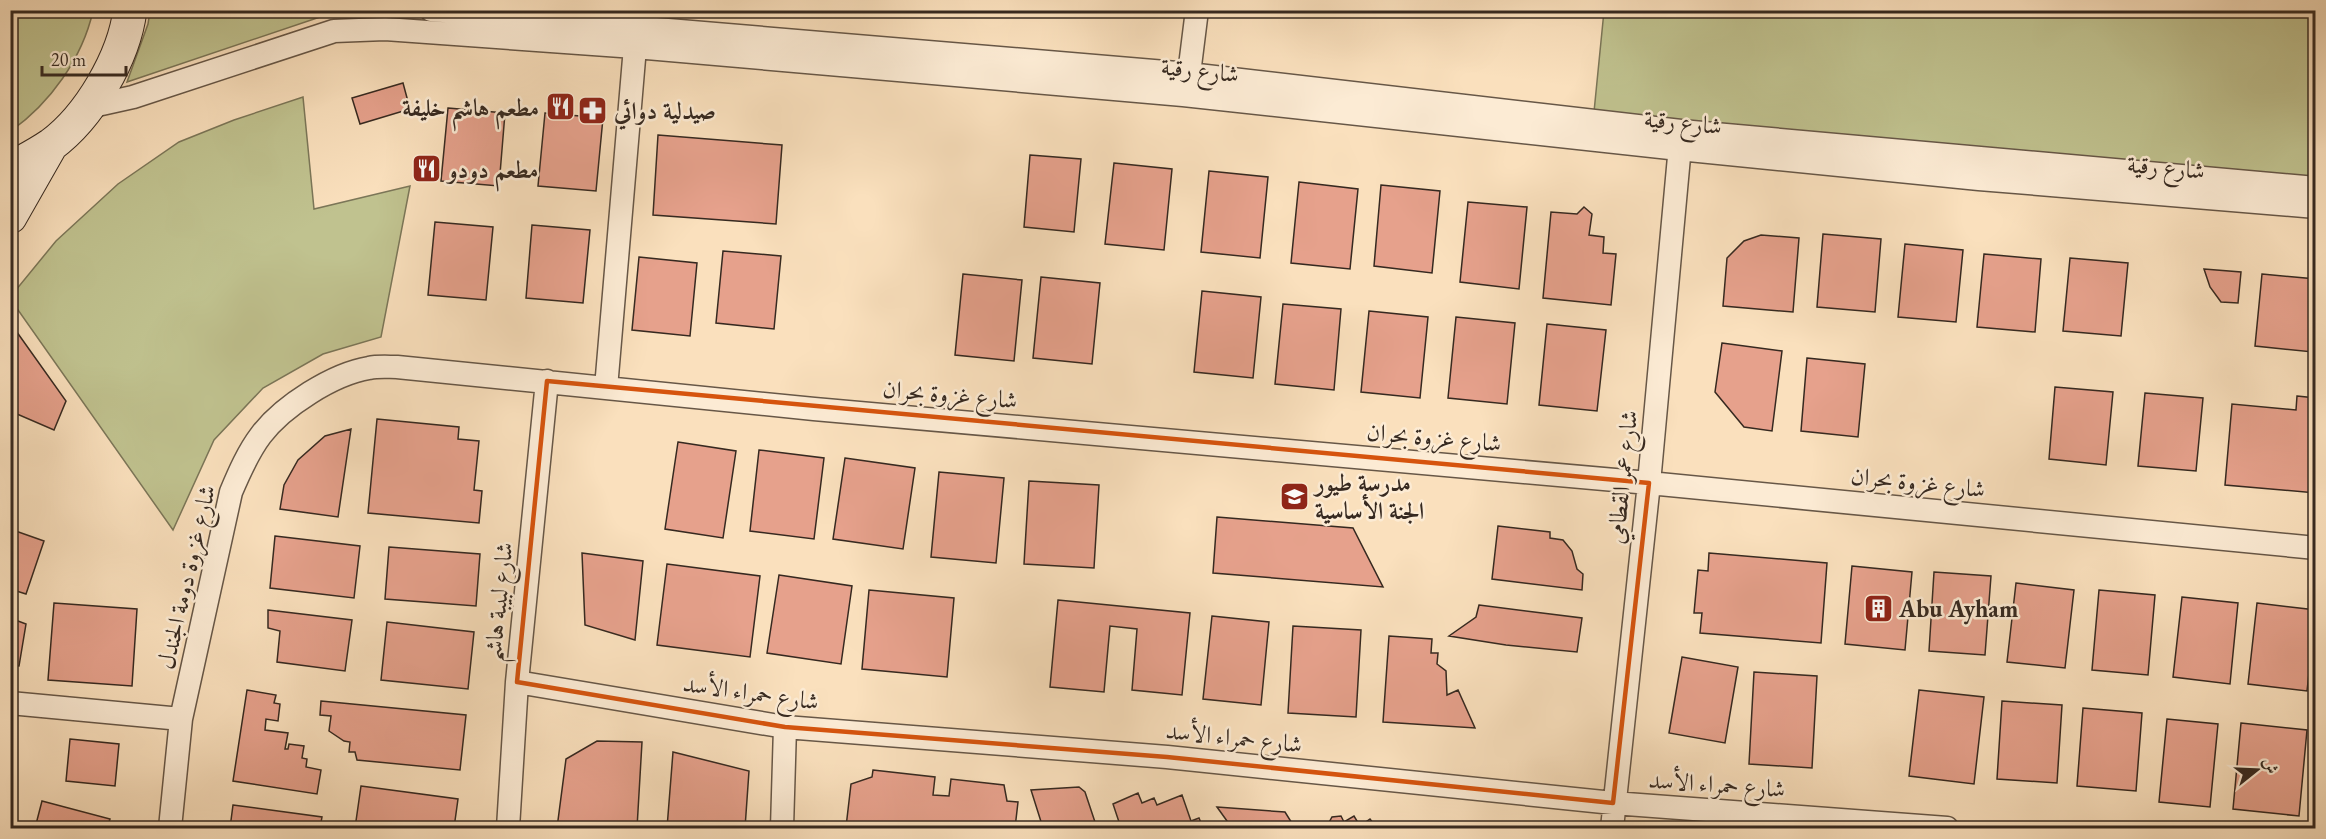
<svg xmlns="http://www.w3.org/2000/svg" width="2326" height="839" viewBox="0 0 2326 839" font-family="'EB Garamond',Amiri,serif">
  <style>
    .green { fill: #c0c28f; stroke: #7b7658; stroke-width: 1.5 }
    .building { fill: #e6a18c; stroke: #362920; stroke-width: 1.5 }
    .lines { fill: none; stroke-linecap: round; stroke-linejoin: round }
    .minor-casing { stroke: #675747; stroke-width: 25 }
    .secondary-casing { stroke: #362920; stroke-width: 35 }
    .minor { stroke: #fcebd4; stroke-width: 22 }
    .secondary { stroke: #fcebd4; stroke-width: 33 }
    .marked { fill: none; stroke: #d6540e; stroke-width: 4.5; stroke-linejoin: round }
    .labels { text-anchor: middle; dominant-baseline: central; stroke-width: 5; stroke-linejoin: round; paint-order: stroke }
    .street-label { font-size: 24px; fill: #362920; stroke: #fcebd4 }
    .poi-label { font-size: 24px; font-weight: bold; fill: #362920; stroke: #fcebd4; text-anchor: start }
  </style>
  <rect width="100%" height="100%" fill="#fae0bd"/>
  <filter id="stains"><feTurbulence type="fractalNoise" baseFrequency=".00333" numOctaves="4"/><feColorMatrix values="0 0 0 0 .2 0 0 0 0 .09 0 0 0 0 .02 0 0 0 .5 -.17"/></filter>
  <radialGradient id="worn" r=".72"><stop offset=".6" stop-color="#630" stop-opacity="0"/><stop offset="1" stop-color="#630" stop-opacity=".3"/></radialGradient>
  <!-- green -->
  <path class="green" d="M11 10 93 11C82 59 50 103 11 131Z
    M315 11 323 16 127 82 148 24 150 11Z
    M1604 11H2315V179L1594 112Z
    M303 97 314 209 410 186 381 337 323 354 263 388 214 440 173 530 11 300V296L56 241 118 184 179 142 234 120Z"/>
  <!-- building -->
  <path class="building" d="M403 83 410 109 360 124 352 98Z
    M448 108 505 113 499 186 441 181Z
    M545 113 603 118 596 191 538 186Z
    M658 135 782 145 776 224 653 215Z
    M1030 155 1081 159 1074 232 1024 227Z
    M1114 163 1172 169 1164 250 1105 244Z
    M1209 171 1268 177 1260 258 1201 252Z
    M1299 182 1358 189 1350 269 1291 263Z
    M1381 185 1440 191 1432 273 1374 266Z
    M1468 202 1527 207 1519 289 1460 282Z
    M1584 207 1592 214 1589 235 1604 237 1603 253 1616 254 1611 305 1543 298 1551 212 1577 214Z
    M435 222 493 227 486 300 428 295Z
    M532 225 590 230 583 303 526 298Z
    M1823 234 1881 239 1875 312 1817 307Z
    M1761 235 1799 238 1793 312 1723 306 1727 258 1744 241Z
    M1905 244 1963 250 1956 322 1898 317Z
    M723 251 781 256 774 329 716 323Z
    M1984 254 2041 259 2035 332 1977 327Z
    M639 257 697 263 690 336 632 330Z
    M2070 258 2128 263 2121 336 2063 331Z
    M2204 269 2241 272 2238 303 2221 302 2210 287Z
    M963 274 1022 280 1014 361 955 355Z
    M2262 274 2316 279 2313 352 2255 346Z
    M1041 277 1100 283 1092 364 1033 358Z
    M1202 291 1261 297 1253 378 1194 372Z
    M1283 304 1341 309 1334 390 1275 384Z
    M1369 311 1428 317 1420 398 1361 392Z
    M1456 317 1515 323 1507 404 1448 398Z
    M1547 324 1606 330 1597 411 1539 405Z
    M14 328 66 401 54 430 10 411V338Z
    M1722 343 1782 351 1772 431 1744 427 1715 392Z
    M1807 358 1865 364 1858 437 1801 431Z
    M2055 387 2113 392 2106 465 2049 459Z
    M2145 393 2203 398 2196 471 2138 466Z
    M2297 396 2316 398V493L2225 485 2232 404 2296 410Z
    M377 419 459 427 458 439 479 441 474 490 482 491 479 523 368 513Z
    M351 429 338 517 280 509 284 485 298 460 325 436Z
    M678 442 736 451 723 538 665 529Z
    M759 450 824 458 814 539 750 531Z
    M845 458 915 468 903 549 833 539Z
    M939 472 1004 478 996 563 931 557Z
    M1029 481 1099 485 1094 568 1024 564Z
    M1217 517 1353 528 1383 587 1213 573Z
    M1498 526 1550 532V538L1563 540 1572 551 1577 569 1583 574 1582 590 1492 579Z
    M10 529 44 541 26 594 10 589Z
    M275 536 360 546 354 598 270 588Z
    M389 547 480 554 476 606 385 599Z
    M582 553 643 561 635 640 585 625Z
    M1709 553 1827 563 1821 643 1700 633 1702 613H1694L1698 570 1708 571Z
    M667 564 760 576 750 657 657 645Z
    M1852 566 1912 572 1905 650 1845 644Z
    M1852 566 1912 572 1905 650 1845 644Z
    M1934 572 1991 576 1985 655 1929 651Z
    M779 575 852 586 841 664 767 653Z
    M2016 583 2074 590 2065 668 2007 662Z
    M869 590 954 598 947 677 862 669Z
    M2099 590 2155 595 2148 675 2092 670Z
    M2182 597 2238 603 2230 684 2173 677Z
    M1058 600 1190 613 1182 695 1132 690 1137 629 1110 626 1104 692 1050 687Z
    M54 603 137 609 132 686 48 680Z
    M2257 603 2316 610 2307 691 2248 684Z
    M1479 605 1582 618 1577 652 1506 645 1449 636 1476 617Z
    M268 610 352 620 345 671 277 662 280 631 268 628Z
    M1212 616 1269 622 1261 705 1203 699Z
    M10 618 26 624 19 666 10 665Z
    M387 622 474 632 468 689 381 680Z
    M1293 626 1361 630 1356 717 1288 713Z
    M1389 636 1432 639 1431 653H1438L1437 664 1446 671 1447 695 1458 690 1475 728 1383 722Z
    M1682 657 1738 667 1725 743 1669 733Z
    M1754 672 1817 676 1812 768 1749 764Z
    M247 690 276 695 274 703 280 704 278 721 266 719 265 730 288 733 285 749H288L289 744 304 746 302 758 307 759 306 767 321 770 317 794 233 781Z
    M1919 690 1984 697 1974 784 1909 776Z
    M321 701 466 715 460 770 357 760 355 752H349L350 742 344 741 329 731 331 716 320 715Z
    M2002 701 2062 705 2057 783 1997 779Z
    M2083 708 2142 713 2136 791 2077 786Z
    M2167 719 2218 724 2210 807 2159 802Z
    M2241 723 2307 730 2299 816 2233 809Z
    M70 739 119 744 115 786 66 781Z
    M597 741 642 742 637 828H557L566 759Z
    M673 752 749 771 745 828H667Z
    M873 770 935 777 933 795 949 796 951 779 1004 785 1007 801 1018 802 1015 828 846 827 851 784 872 777Z
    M361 786 458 799 454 828H355Z
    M1079 787 1085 792 1097 828H1043L1031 790Z
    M1138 793 1142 803 1154 798 1157 805 1182 795 1191 821 1199 818 1203 828H1121L1113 804Z
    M42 801 110 819 107 828H35Z
    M233 805 322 817 320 828H230Z
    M1217 807 1285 812 1295 828H1232Z
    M1341 816 1344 822 1354 816 1360 826 1370 819 1377 828H1329L1327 826 1332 817Z"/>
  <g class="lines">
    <defs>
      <path id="minor" d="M431 10 1189 74 1681 131 2316 188
        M1189 74 1197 10
        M88 107 133 97 334 31 385 29 635 47 1183 95 1679 149 1979 179 2316 207
        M606 388 635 47
        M517 682 785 727 1167 757 1613 803 1947 828
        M10 703 181 719
        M170 828 181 719 231 492C239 473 248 452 261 435 283 406 333 374 369 368 378 366 388 367 397 367L814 409 1649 483 2316 548
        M508 828 517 682 547 381
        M782 828 785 727
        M1612 828 1649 483 1681 135"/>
      <path id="secondary" d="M10 169C24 161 38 154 51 145 89 117 124 58 130 10
        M10 217 51 145"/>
    </defs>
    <!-- minor casing -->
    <use href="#minor" class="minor-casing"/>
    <!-- secondary casing -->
    <use href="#secondary" class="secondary-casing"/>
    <!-- minor -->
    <use href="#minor" class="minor"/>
    <!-- secondary -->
    <use href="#secondary" class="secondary"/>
  </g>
  <!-- marked area -->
  <path class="marked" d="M547 381 1649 483 1613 803 1167 757 785 727 517 682Z"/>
  <!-- icons -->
  <defs>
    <symbol id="restaurant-square" viewBox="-11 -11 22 22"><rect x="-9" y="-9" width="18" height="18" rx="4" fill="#8f2418" stroke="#fcebd4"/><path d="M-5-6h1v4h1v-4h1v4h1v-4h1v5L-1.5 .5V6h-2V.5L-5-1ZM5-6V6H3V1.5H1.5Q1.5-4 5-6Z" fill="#fff"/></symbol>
    <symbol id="pharmacy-square" viewBox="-11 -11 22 22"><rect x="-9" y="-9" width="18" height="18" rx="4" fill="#8f2418" stroke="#fcebd4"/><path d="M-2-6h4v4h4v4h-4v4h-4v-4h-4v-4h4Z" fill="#fff"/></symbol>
    <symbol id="school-square" viewBox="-11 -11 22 22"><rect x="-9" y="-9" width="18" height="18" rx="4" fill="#8f2418" stroke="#fcebd4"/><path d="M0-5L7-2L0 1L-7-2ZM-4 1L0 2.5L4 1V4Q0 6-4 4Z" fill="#fff"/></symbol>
    <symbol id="building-square" viewBox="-11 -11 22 22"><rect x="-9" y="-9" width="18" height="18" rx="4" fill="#8f2418" stroke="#fcebd4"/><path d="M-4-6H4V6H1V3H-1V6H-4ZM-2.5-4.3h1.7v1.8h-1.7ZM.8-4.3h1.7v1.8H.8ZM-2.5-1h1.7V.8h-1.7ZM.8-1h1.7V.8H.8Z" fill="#fff"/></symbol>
  </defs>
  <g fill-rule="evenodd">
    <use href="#restaurant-square" x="544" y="90" width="33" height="33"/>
    <use href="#pharmacy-square" x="576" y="94" width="33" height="33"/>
    <use href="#restaurant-square" x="410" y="152" width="33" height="33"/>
    <use href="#school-square" x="1278" y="480" width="33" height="33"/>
    <use href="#building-square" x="1862" y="592" width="33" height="33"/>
  </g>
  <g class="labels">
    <!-- street labels -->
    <g class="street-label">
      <text transform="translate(1200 70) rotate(6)">شارع رقية</text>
      <text transform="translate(1683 122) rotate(6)">شارع رقية</text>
      <text transform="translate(2166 167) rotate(5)">شارع رقية</text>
      <text transform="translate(950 394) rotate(5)">شارع غزوة بحران</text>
      <text transform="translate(1434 437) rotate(5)">شارع غزوة بحران</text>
      <text transform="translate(1622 477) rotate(-84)">شارع عمر القطامي</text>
      <text transform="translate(1918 482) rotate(6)">شارع غزوة بحران</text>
      <text transform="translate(186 577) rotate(-77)">شارع غزوة دومة الجندل</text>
      <text transform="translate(498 602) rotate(-84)">شارع لبيبة هاشم</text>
      <text transform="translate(751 692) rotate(8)">شارع حمراء الأسد</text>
      <text transform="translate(1234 737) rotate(6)">شارع حمراء الأسد</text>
      <text transform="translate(1717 784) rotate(4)">شارع حمراء الأسد</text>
    </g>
    <!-- poi labels -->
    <g class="poi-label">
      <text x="539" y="107" text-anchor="end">مطعم هاشم خليفة</text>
      <text x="614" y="110">صيدلية دوائي</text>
      <text x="448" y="169">مطعم دودو</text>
      <text x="1315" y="482">مدرسة طيور<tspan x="1315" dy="28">الجنة الأساسية</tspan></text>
      <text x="1899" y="608">Abu Ayham</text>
    </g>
  </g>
  <!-- margin -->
  <rect width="2326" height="839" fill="none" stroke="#fae0bd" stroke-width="36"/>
  <rect x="12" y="12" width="2302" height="815" fill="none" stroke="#362920" stroke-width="3"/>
  <rect x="18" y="18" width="2290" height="803" fill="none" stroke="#362920" stroke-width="1.5"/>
  <!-- north arrow -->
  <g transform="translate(2257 770) rotate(72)" stroke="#fcebd4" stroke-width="4.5" paint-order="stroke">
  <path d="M0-4.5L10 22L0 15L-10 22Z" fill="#362920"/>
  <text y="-9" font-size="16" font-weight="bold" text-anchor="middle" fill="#362920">ش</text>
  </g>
  <!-- scale -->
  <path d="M42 66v9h84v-9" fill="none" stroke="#362920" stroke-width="3"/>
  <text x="51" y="66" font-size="18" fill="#362920" stroke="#fcebd4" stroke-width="4.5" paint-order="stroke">20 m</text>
  <rect width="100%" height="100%" filter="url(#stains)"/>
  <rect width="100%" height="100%" fill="url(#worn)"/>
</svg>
